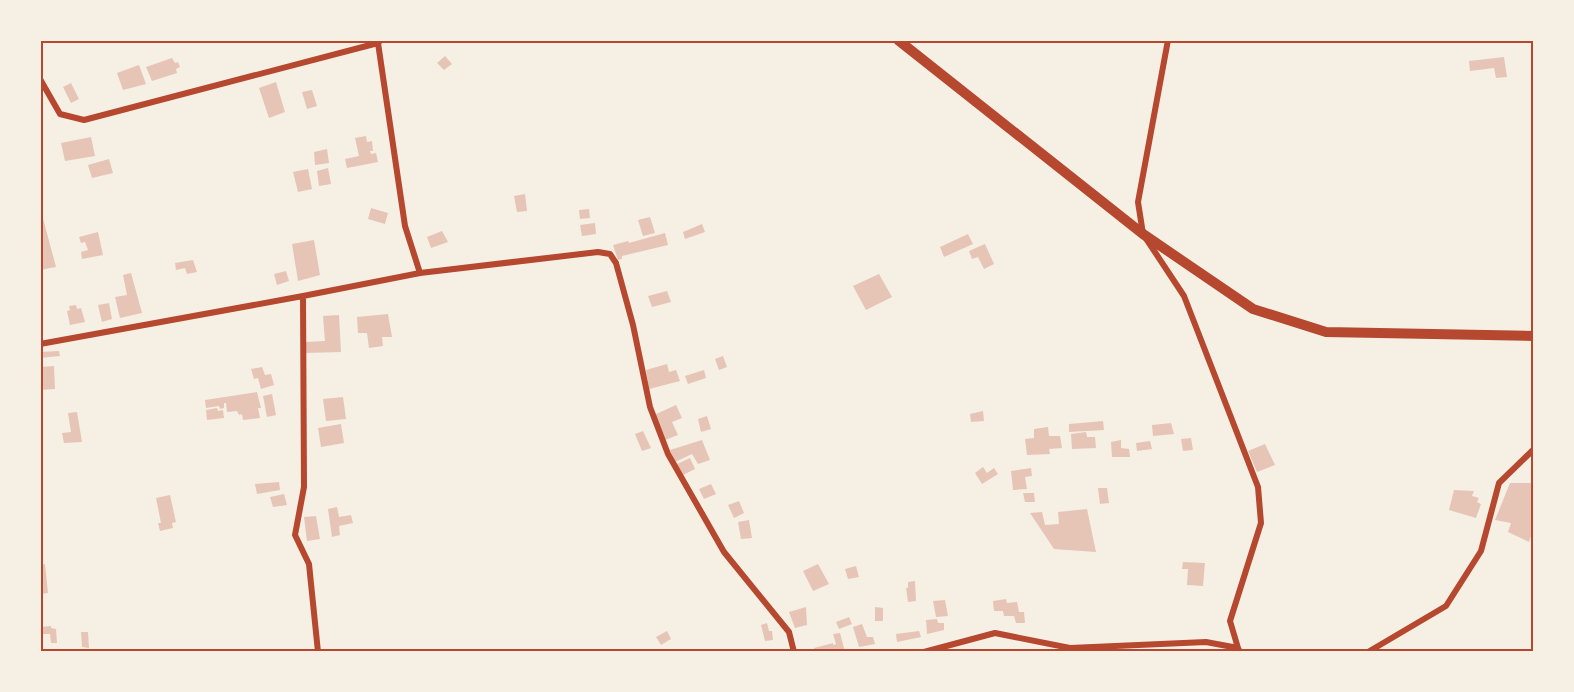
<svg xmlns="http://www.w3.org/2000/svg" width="1574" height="692" viewBox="0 0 1574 692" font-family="'Noto Serif',serif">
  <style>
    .building { fill: #e6c5b7 }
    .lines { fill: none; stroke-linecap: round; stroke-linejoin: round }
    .minor { stroke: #b5482f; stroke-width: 6 }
    .secondary { stroke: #b5482f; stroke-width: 10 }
    .neatline { fill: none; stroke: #b5482f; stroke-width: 2 }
  </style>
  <rect width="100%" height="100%" fill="#f6efe4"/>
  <!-- building -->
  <path class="building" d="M445 56 452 64 444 70 437 63Z
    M1504 57 1507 77 1496 78 1494 68 1470 71 1469 61Z
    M172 58 175 63 178 62 180 67 176 69 177 73 152 81 146 67Z
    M139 65 146 84 123 90 117 73Z
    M276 82 285 112 269 118 259 88Z
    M71 83 79 99 71 103 63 87Z
    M312 90 317 106 307 109 302 92Z
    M366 136 367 142 372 141 373 151H370L371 154 376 153 378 162 347 168 345 159 359 156 355 138Z
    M91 137 95 156 65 161 61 143Z
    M327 149 329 163 315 165 314 152Z
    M109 159 113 173 92 178 88 165Z
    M328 168 331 184 319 186 317 171Z
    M308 169 312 189 298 192 293 172Z
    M525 194 527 211 517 212 514 196Z
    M40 207 56 267 40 270Z
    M371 208 388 213 385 224 368 219Z
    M589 209 590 218 580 219 579 210Z
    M650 217 655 233 643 236 638 220Z
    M595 223 596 234 582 236 580 225Z
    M702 224 705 232 685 239 683 232Z
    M442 231 448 242 431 248 427 237Z
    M98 232 103 255 82 259 81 252 88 250 85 242 81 243 79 237Z
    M665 233 668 245 622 256V259L618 260 613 245 628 241 629 243Z
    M968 234 973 244 944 257 940 247Z
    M314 240 320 275 298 281 292 244Z
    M985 244 994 264 984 269 978 257 972 259 969 251Z
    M193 260 197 272 187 274 185 268 176 270 175 263Z
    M286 271 289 281 277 285 274 274Z
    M131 273 142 313 120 318 115 297 127 295 123 275Z
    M879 274 892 297 866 310 853 286Z
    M667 291 671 302 652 307 648 296Z
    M109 303 112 319 102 322 98 305Z
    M76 305 77 309 81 308 85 322 70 325 67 311 70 310 69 306Z
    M388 314 392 337H382L383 346 369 348 367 333H358L357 317Z
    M339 315 341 352 305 353V342L325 341 323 316Z
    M59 351 60 356 40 358V352Z
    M723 356 727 367 719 370 715 359Z
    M667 364 669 372 676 370 680 381 649 389 646 370Z
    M54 366 55 389 40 390V367Z
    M262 367 265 375 271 374 274 385 261 389 258 378 254 379 251 369Z
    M704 370 706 378 688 384 685 376Z
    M257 392 261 408H258L260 418 243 420 242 414 239 415 237 411 227 412 226 403H224V408L220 409 219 406 206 408 205 400Z
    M272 394 276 415 267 417 263 396Z
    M343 397 346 419 326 421 323 399Z
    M676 405 682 418 672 422 678 435 665 440 654 415Z
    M217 408 218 411 223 410 224 418 207 420 206 410Z
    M983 411 984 421 971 422 970 414Z
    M77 412 82 442 64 443 62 433 71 432 68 413Z
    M707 416 711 429 701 432 698 419Z
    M1103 421 1104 430 1069 432V424Z
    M1171 423 1174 434 1153 436 1152 425Z
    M341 424 344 443 321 447 318 428Z
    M1048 427 1049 436H1060L1062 448 1049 449 1050 454 1027 455 1025 439 1034 438V429Z
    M643 431 651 448 642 451 635 434Z
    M1086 432 1087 437H1095L1096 448 1072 449 1071 434Z
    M1191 438 1193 450 1183 451 1181 439Z
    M702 440 710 460 698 464 692 454 675 462 670 450Z
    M1121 440V448L1129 449 1130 457H1112L1111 442Z
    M1150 441 1152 449 1137 451 1136 443Z
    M1265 444 1275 465 1257 472 1248 451Z
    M690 458 695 469 683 475 677 464Z
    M983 467 987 473 994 468 998 474 982 484 975 473Z
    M1031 468 1032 476 1025 477 1027 489 1013 490 1011 471Z
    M279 482 280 490 257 494 255 484Z
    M1510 483H1534V537L1531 536 1529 542 1508 532 1511 523 1495 520Z
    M711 484 716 494 704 499 699 489Z
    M1098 488H1107L1109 503 1100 504Z
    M1454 490 1474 491 1472 496 1479 498 1477 502 1481 504 1476 518 1449 510Z
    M1023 493H1034L1035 502H1025Z
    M284 494 287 505 273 507 270 497Z
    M170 495 176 522 172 523 173 528 160 531 158 523H161L156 498Z
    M739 501 744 513 734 518 728 505Z
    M337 507 339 517 351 515 353 523 339 526 340 535 332 537 328 509Z
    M1087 509 1096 552 1054 549 1030 513 1042 512 1045 525 1059 524 1058 512Z
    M316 516 320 539 307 541 304 517Z
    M749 520 752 538 741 539 738 522Z
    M1183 562 1205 563 1203 586 1187 585 1188 569H1182Z
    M45 564 48 593 40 594V565Z
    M818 564 829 584 813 591 803 571Z
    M856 566 859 577 848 579 845 569Z
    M915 581 916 601 908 602 906 588H908V582Z
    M1006 599 1007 603 1017 602 1019 612H1024L1025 623H1016L1014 616H1004L1003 611H994L993 601Z
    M945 600 948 616 936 617 933 601Z
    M806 607 807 625 795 628 789 612Z
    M875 607 883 608V621H875Z
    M849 617 852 624 839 629 836 622Z
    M937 619 938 623H944V630L927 634 926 620Z
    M767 623 769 631H772L773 640 765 641 761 625Z
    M862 624 867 637H873L875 644 859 647 853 627Z
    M51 626V628L56 629 57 643H51L50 634H40V627Z
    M667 631 671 639 661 645 656 637Z
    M919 631 921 637 897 642 896 634Z
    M81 632H88L89 648 82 647Z
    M840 633 845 652H815L814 648 833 643V645L836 644 833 634Z"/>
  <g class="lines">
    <!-- minor -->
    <path class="minor" d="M1168 40 1138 202 1143 234 1184 296 1258 487 1261 523 1230 621 1238 648 1240 652
      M378 43 405 226 420 273
      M40 79 60 114 84 120 378 43 381 40
      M303 296 304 487 295 535 309 564 318 652
      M40 344 303 296 420 273 598 252 610 254 616 263 633 325 650 407 668 454 724 552 789 632 794 652
      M924 652 995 633 1070 648 1206 642 1238 648
      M1368 652 1446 606 1481 551 1499 483 1534 449"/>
    <!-- secondary -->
    <path class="secondary" d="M898 40 1143 234 1253 309 1326 332 1534 336"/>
  </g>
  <!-- border -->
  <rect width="1574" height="692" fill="none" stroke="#f6efe4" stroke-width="84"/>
  <rect x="42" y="42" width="1490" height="608" class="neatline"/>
</svg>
